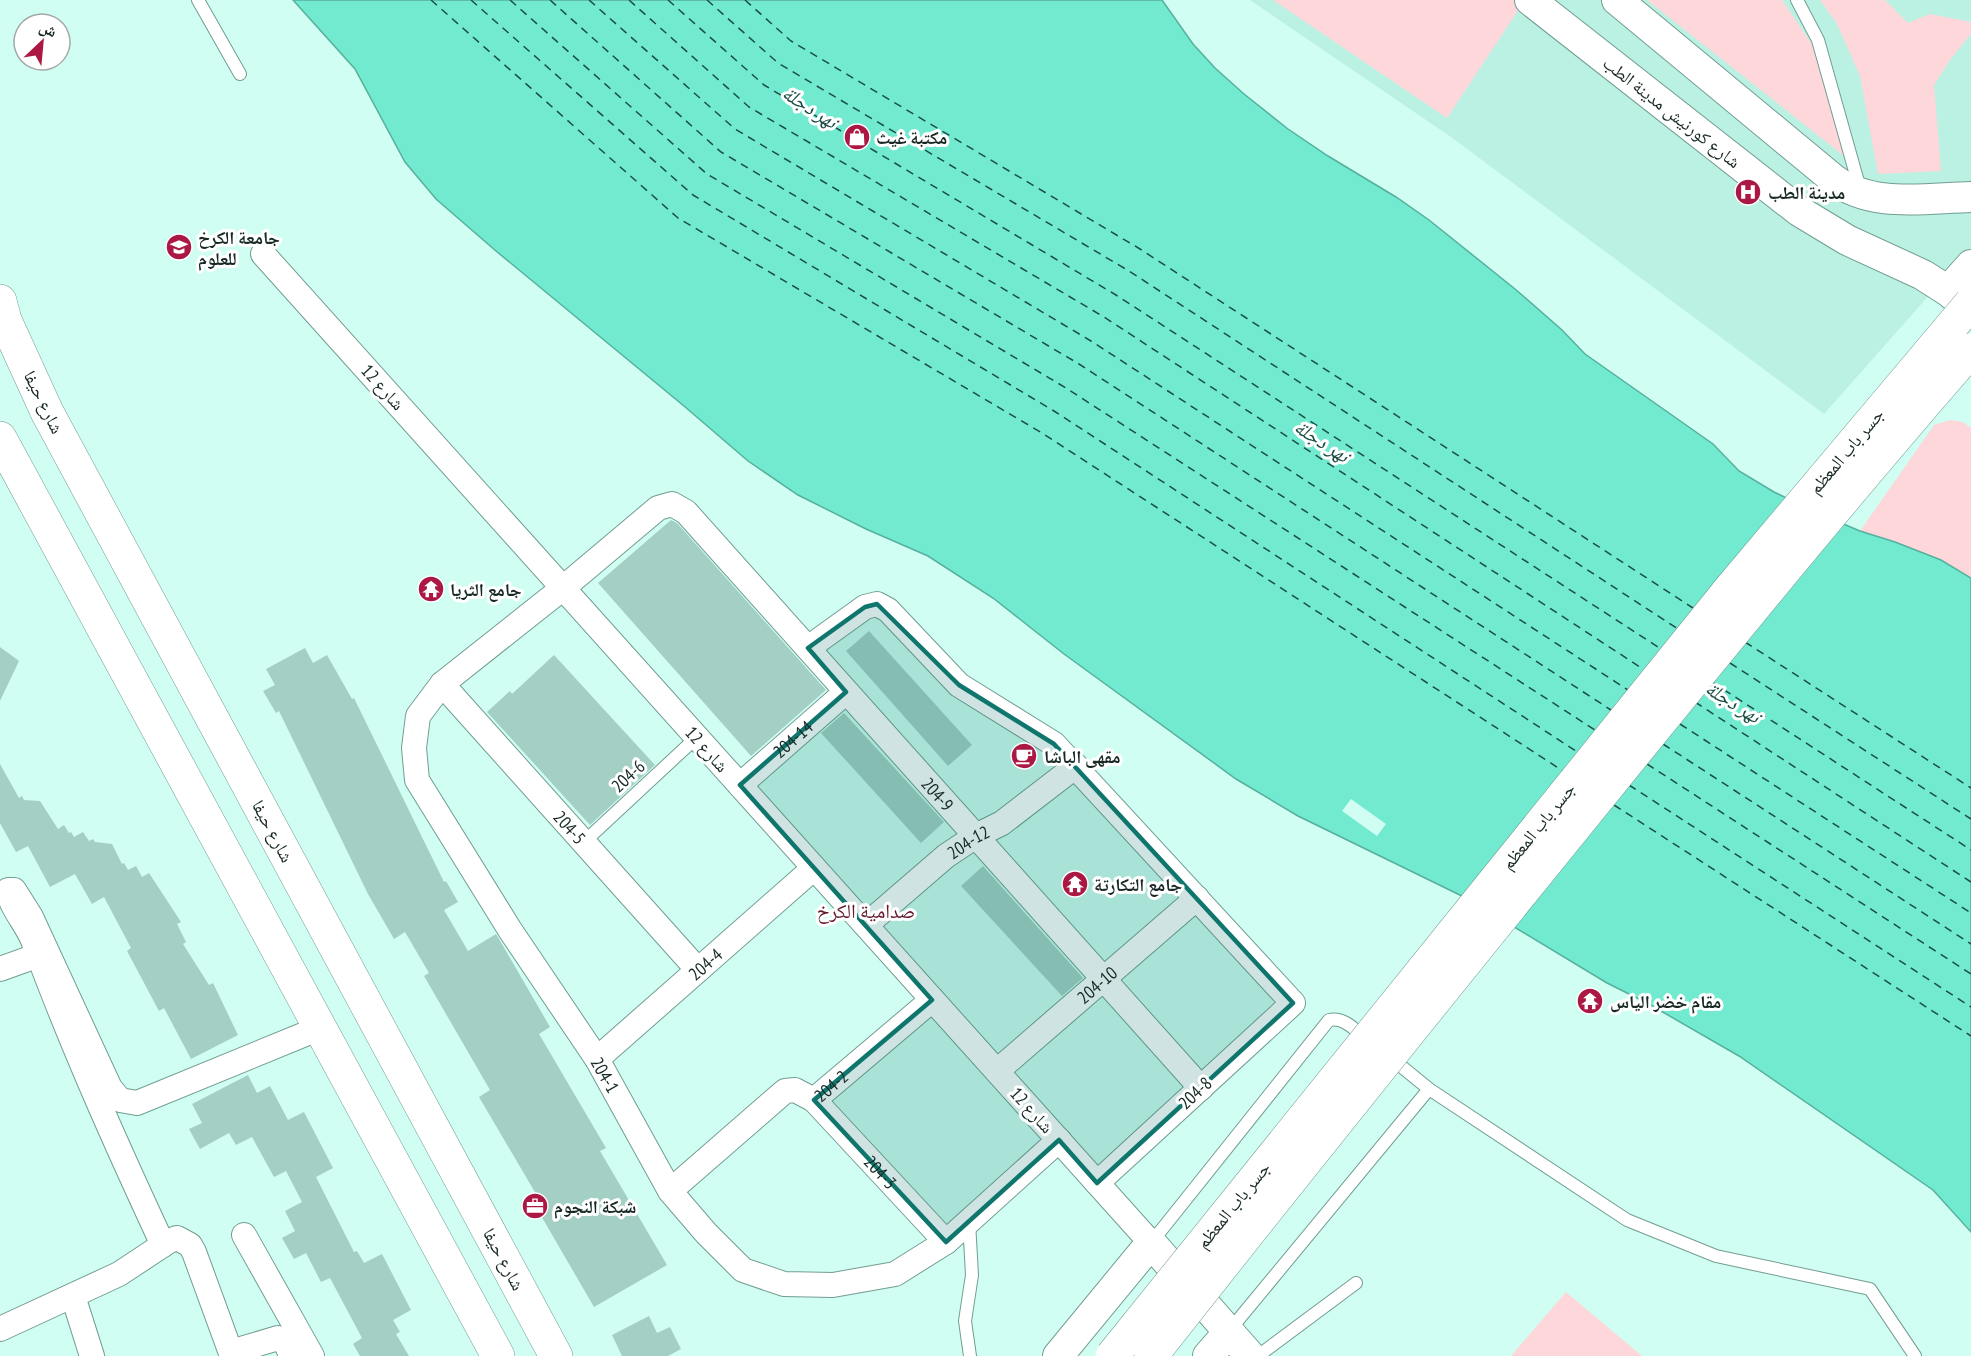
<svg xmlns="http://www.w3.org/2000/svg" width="1971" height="1356" viewBox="0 0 1971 1356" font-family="'PT Sans Narrow','Noto Naskh Arabic',sans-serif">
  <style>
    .built { fill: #bbf1e3 }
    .green { fill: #fdd7da }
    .water { fill: #71ead0; stroke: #56b09d; stroke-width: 1.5 }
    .pier { fill: #d0fef2 }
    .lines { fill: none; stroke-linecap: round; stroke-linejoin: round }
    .ferry { stroke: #1b4f45; stroke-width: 1.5; stroke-dasharray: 8 6; stroke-linecap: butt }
    .building { fill: #a3cfc4 }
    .service-casing { stroke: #729d92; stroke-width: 14 }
    .minor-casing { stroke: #729d92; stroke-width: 26 }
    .tertiary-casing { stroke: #729d92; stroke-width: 32 }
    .secondary-casing { stroke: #729d92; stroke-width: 34 }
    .service { stroke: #fff; stroke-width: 12 }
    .minor { stroke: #fff; stroke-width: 24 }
    .tertiary { stroke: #fff; stroke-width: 30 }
    .secondary { stroke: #fff; stroke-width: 33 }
    .primary-bridge-casing { stroke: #729d92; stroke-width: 34; stroke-linecap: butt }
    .primary-bridge { stroke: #fff; stroke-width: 33 }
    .marked { fill: #0f766e; fill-opacity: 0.2; stroke: #0f766e; stroke-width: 4.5; stroke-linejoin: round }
    .labels { text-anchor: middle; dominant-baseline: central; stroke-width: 6; stroke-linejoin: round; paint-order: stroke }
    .street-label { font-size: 18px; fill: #182925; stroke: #fff }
    .poi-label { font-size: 18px; font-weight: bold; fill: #182925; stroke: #fff; text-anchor: start }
    .water-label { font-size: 20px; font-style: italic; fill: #1b4f45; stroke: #fff }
    .neighbourhood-label { font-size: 20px; fill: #621c2b; stroke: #fff }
  </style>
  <rect width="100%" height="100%" fill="#d0fef2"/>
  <!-- built -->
  <path class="built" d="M1250 0H1971V248L1824 414 1451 137Z"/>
  <!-- green -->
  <path class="green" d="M1273 0H1525L1447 118Z
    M1647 0H1782L1816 50 1844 156Z
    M1820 0H1885L1908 23 1930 14 1971 22V34L1950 60 1934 85 1941 171 1878 174 1860 76 1837 24Z
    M1950 420 1963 422 1971 428V578L1941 560 1860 531 1934 425Z
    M1566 1292 1642 1356H1511Z"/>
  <!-- water -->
  <path class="water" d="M293 0H1162L1193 44 1215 68 1244 94 1288 129 1328 156 1396 197 1429 220 1515 289 1562 330 1585 354 1713 444 1739 471 1774 492 1815 512 1860 531 1895 542 1941 560 1971 578V1232L1933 1190 1739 1056 1647 1003 1607 983 1466 898 1298 816 1236 779 1064 654 993 598 928 556 866 529 798 495 748 461 684 406 496 251 436 199 405 162 355 69Z"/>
  <!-- pier -->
  <path class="pier" d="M1351 799 1386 824 1377 836 1342 811Z"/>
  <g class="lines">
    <!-- ferry -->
    <path class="ferry" d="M431 0 678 218 1042 433 1563 771
      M471 0 693 195 1054 411 1579 753
      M510 0 707 174 1066 388 1595 730
      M550 0 721 152 1079 364 1611 710
      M589 0 735 129 1091 341 1628 690
      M629 0 749 107 1104 317 1643 669
      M668 0 764 85 1116 295 1661 649
      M707 0 778 63 1129 271 1678 629
      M745 0 791 41 1140 249 1693 608
      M1745 642 1971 788
      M1730 663 1971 819
      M1712 682 1971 850
      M1695 702 1971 882
      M1680 724 1971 913
      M1663 744 1971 944
      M1647 764 1971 974
      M1629 785 1971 1007
      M1614 805 1971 1036"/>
  </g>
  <!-- building -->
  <path class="building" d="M671 520 677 523 826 690 751 756 598 583Z
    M869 631 972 745 948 766 846 651Z
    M0 647 19 661 0 701Z
    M305 648 313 663 327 655 352 699 354 698 444 882 446 881 458 902 444 910 468 951 496 934 499 939 550 1027 539 1034 606 1148 600 1151 667 1265 594 1307 540 1214 546 1211 479 1097 490 1090 424 976 429 973 405 932 394 939 368 894 279 711 276 713 263 691 275 685 266 669Z
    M554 655 655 765 590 825 487 712 510 691 512 694Z
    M844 713 944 822 921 843 821 733Z
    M0 764 19 798 22 796 24 800 40 801 58 829 64 825 69 833 71 832 74 837 83 832 89 841 93 839 95 842 112 844 122 864 124 863 128 870 136 866 142 877 149 873 181 922 177 924 186 942 183 944 209 985 213 983 238 1035 191 1059 164 1008 159 1011 127 951 131 948 104 897 92 904 75 874 50 887 28 846 16 852 0 823Z
    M983 866 1083 978 1062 996 961 886Z
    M248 1075 257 1093 270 1086 288 1120 304 1112 333 1168 316 1177 354 1252 357 1251 364 1263 382 1254 411 1310 393 1320 400 1332 396 1334 409 1356H360L353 1344 362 1338 330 1278 321 1282 306 1253 294 1259 282 1238 295 1231 285 1211 302 1202 286 1171 274 1177 252 1137 236 1145 229 1133 200 1149 189 1129 202 1123 192 1104Z
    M649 1316 657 1333 670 1327 681 1349 668 1356H622L612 1335Z"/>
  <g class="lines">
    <defs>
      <path id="service" d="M198 0 240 74
        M1797 0 1818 40 1860 189
        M584 842 697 737
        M1429 1089 1627 1220 1716 1256 1870 1289 1915 1356
        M969 1222 972 1275 965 1321 970 1356
        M1151 1243 1329 1020C1344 1017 1354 1029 1365 1038
        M1229 1331 1429 1089 1391 1058
        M1258 1356 1356 1283"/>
      <g id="minor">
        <path d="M263 254 1151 1243"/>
        <path d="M808 648 865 607 877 604 888 610 959 685 1054 744 1293 1003 1097 1183"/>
        <path id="s1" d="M442 684 698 970"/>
        <path id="s2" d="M740 785 846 692"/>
        <path id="s3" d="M866 925 946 856 976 836 1002 823 1076 766"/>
        <path d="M0 969 39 955"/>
        <path id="s4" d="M597 1059 814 868"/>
        <path id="s5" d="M997 1071 1197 898"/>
        <path id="s6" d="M814 1100 946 1242"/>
        <path id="s7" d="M1059 1140 946 1242 895 1274 833 1285 784 1284 743 1270 706 1233 670 1191 597 1059 510 930 417 780 414 748 418 716 442 684 563 588 658 508 672 504 686 512 1201 1088"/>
        <path id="s8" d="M670 1191 785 1091 795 1090 814 1100 932 1000"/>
        <path d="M244 1235 312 1356"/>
        <path d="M163 1245C117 1146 72 1046 34 943 28 925 11 909 8 890H14L31 917 110 1088 120 1100 137 1103 320 1028"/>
        <path d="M73 1296 92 1356"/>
        <path d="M0 1329 119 1274 169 1241 177 1238 190 1245 194 1252 232 1356"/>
        <path d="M231 1352 278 1338C287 1342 288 1348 291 1356"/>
      </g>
      <path id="tertiary" d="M1530 0 1799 211 1847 240 1923 275 1948 291 1971 310
        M1617 0 1832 178C1871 209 1925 198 1971 197
        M1948 291 1971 265
        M1058 1356 1151 1243 1250 1356
        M1208 1356 1229 1332"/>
      <path id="secondary" d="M0 301 5 320 47 412 556 1356
        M0 438 498 1356"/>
    </defs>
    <!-- service casing -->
    <use href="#service" class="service-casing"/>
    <!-- minor casing -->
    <use href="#minor" class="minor-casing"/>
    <!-- tertiary casing -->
    <use href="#tertiary" class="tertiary-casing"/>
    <!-- secondary casing -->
    <use href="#secondary" class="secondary-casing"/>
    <!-- service -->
    <use href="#service" class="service"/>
    <!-- minor -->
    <use href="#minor" class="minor"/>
    <!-- tertiary -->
    <use href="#tertiary" class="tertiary"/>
    <!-- secondary -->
    <use href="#secondary" class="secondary"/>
    <defs>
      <path id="primary-bridge" d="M1112 1356 1730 589 1971 303
        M1151 1356C1303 1163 1457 972 1612 781 1730 636 1848 491 1971 350"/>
    </defs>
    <!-- primary-bridge casing -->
    <use href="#primary-bridge" class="primary-bridge-casing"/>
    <!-- primary-bridge -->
    <use href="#primary-bridge" class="primary-bridge"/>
  </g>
  <!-- marked area -->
  <path class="marked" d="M877 604 959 685 1054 744 1293 1003 1097 1183 1059 1140 946 1242 814 1100 932 1000 740 785 846 692 808 648 865 607Z"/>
  <!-- icons -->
  <defs>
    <symbol id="shop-disc" viewBox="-11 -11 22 22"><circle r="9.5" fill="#ac1844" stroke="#fff"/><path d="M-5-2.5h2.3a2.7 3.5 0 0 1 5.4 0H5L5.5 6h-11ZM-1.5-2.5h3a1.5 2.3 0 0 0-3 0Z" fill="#fff"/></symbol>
    <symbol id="hospital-disc" viewBox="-11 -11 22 22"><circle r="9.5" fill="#ac1844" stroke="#fff"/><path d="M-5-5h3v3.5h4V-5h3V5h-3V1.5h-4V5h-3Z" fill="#fff"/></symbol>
    <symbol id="school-disc" viewBox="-11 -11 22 22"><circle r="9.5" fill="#ac1844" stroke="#fff"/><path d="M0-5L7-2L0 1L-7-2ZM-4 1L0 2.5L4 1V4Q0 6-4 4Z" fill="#fff"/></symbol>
    <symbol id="temple-disc" viewBox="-11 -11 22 22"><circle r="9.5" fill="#ac1844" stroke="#fff"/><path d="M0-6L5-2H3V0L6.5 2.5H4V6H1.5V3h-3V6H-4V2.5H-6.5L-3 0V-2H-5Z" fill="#fff"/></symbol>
    <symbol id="cafe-disc" viewBox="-11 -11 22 22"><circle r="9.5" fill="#ac1844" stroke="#fff"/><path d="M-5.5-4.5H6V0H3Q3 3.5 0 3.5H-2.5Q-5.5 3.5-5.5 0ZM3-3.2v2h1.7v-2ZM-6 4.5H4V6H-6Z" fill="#fff"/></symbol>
    <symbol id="office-disc" viewBox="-11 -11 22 22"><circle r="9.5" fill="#ac1844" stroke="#fff"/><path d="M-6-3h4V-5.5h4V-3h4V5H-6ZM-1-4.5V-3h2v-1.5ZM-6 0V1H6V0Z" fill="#fff"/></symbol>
  </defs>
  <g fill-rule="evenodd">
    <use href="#shop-disc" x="842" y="122" width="30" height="30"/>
    <use href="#hospital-disc" x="1733" y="177" width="30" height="30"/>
    <use href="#school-disc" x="164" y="232" width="30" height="30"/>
    <use href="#temple-disc" x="416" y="574" width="30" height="30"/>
    <use href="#cafe-disc" x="1009" y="741" width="30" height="30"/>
    <use href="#temple-disc" x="1060" y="869" width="30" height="30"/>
    <use href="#temple-disc" x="1575" y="986" width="30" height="30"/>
    <use href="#office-disc" x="520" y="1191" width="30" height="30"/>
  </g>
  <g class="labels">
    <!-- street labels -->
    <g class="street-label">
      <text transform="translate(1672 112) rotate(38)">شارع كورنيش مدينة الطب</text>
      <text transform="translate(383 387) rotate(48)">شارع 12</text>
      <text transform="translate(44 402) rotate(64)">شارع حيفا</text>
      <text transform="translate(1846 451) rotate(-50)">جسر باب المعظم</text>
      <text stroke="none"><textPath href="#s2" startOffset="70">204-14</textPath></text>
      <text transform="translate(707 749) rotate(48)">شارع 12</text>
      <text transform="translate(628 776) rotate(-43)">204-6</text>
      <text stroke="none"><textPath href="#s7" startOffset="1750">204-9</textPath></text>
      <text transform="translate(1538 826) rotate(-51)">جسر باب المعظم</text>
      <text stroke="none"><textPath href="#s1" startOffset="192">204-5</textPath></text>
      <text transform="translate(273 831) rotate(62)">شارع حيفا</text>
      <text stroke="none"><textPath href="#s3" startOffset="132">204-12</textPath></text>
      <text stroke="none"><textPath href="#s4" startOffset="144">204-4</textPath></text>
      <text stroke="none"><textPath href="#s5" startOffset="132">204-10</textPath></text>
      <text transform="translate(605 1075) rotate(60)">204-1</text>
      <text stroke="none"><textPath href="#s8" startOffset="206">204-2</textPath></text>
      <text transform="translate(1195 1093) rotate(-43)">204-8</text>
      <text transform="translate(1032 1110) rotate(48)">شارع 12</text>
      <text stroke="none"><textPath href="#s6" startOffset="98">204-3</textPath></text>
      <text transform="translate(1233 1205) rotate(-51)">جسر باب المعظم</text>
      <text transform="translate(504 1259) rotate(62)">شارع حيفا</text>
    </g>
    <!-- poi labels -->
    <g class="poi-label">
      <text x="876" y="137">مكتبة غيث</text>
      <text x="1768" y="192">مدينة الطب</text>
      <text x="198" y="237">جامعة الكرخ<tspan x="198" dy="21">للعلوم</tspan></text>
      <text x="450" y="589">جامع الثريا</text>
      <text x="1044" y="756">مقهى الباشا</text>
      <text x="1094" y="884">جامع التكارتة</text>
      <text x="1610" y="1001">مقام خضر الياس</text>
      <text x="554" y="1206">شبكة النجوم</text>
    </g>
    <!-- water labels -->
    <g class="water-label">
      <text transform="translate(810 107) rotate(33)">نهر دجلة</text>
      <text transform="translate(1322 441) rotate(33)">نهر دجلة</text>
      <text transform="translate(1733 702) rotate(32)">نهر دجلة</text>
    </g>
    <!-- neighbourhood labels -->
    <g class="neighbourhood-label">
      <text x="866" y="911">صدامية الكرخ</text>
    </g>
  </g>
  <!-- north arrow -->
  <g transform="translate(42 42) rotate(26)"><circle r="28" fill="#ffffff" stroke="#a3a9a8" stroke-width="1.5"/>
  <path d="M0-4.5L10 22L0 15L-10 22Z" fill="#ac1844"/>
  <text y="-9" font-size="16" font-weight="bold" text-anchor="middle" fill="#182925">ش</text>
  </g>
</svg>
